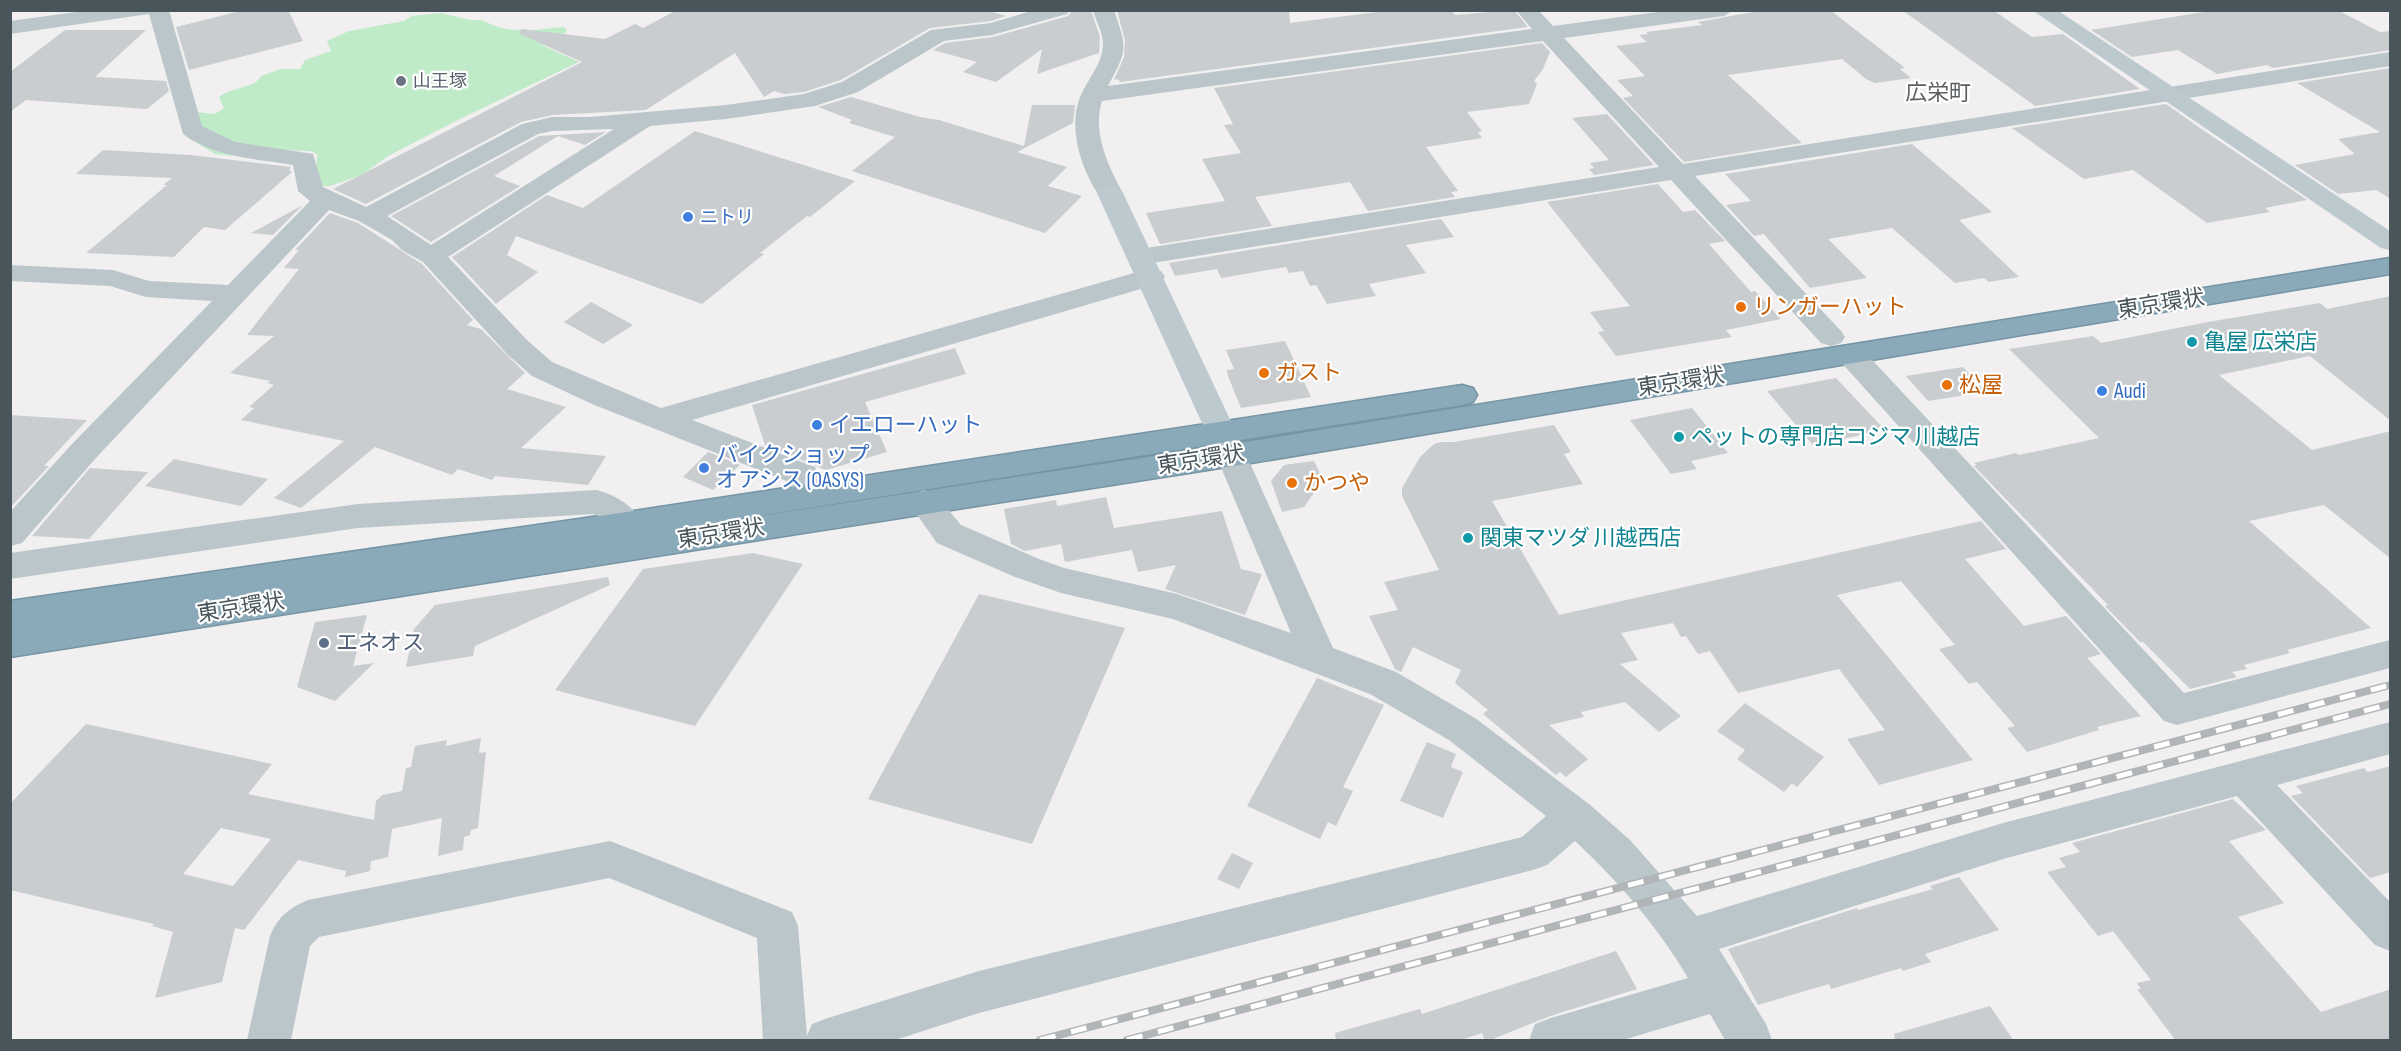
<svg xmlns="http://www.w3.org/2000/svg" width="2401" height="1051" viewBox="0 0 2401 1051" font-family="'Sofia Sans Condensed','Noto Sans JP',sans-serif">
  <style>
    .green { fill: #c0ebc9 }
    .building { fill: #c9cdd0; fill-rule: evenodd }
    .lines { fill: none; stroke-linecap: round; stroke-linejoin: round }
    .highway-casing { stroke: #7595a5; stroke-width: 3 }
    .street { fill: #bbc6ca; fill-rule: evenodd }
    .secondary { fill: #bcc9cf; fill-rule: evenodd }
    .highway { fill: #8aaab9; fill-rule: evenodd }
    .rail-casing { stroke: #b1b5b8; stroke-width: 8 }
    .rail { stroke: #fff; stroke-width: 5; stroke-dasharray: 16; stroke-linecap: butt }
    .worship-dot { fill: #6b7280; stroke: #fff; stroke-width: 2 }
    .shop-dot { fill: #3f7fe0; stroke: #fff; stroke-width: 2 }
    .food-dot { fill: #e8710a; stroke: #fff; stroke-width: 2 }
    .culture-dot { fill: #0f9aa8; stroke: #fff; stroke-width: 2 }
    .service-dot { fill: #5c6f8a; stroke: #fff; stroke-width: 2 }
    .labels { text-anchor: middle; dominant-baseline: central; stroke-width: 4.5; stroke-linejoin: round; paint-order: stroke }
    .far-worship-label { font-size: 18px; fill: #5b616d; stroke: #fff; text-anchor: start }
    .far-shop-label { font-size: 18px; fill: #366cbe; stroke: #fff; text-anchor: start }
    .far-quarter-label { font-size: 22px; fill: #5c6063; stroke: #fff }
    .street-label { font-size: 22px; fill: #48555a; stroke: #fff }
    .food-label { font-size: 22px; fill: #c56008; stroke: #fff; text-anchor: start }
    .culture-label { font-size: 22px; fill: #0d838f; stroke: #fff; text-anchor: start }
    .shop-label { font-size: 22px; fill: #366cbe; stroke: #fff; text-anchor: start }
    .service-label { font-size: 22px; fill: #4e5e75; stroke: #fff; text-anchor: start }
  </style>
  <rect width="100%" height="100%" fill="#f1efef"/>
  <!-- green -->
  <path class="green" d="M441 13 470 20H482C511 36 533 29 564 27L567 31 565 33 542 45 579 62 458 120 388 156 362 175 330 186H323L316 177 317 154 310 151 246 149 232 156 215 154 187 137 182 127 197 112 215 114 224 108 219 97C231 87 256 88 261 76L281 69H300L305 60 331 51 327 41 349 31 404 21 412 16Z"/>
  <!-- building -->
  <path class="building" d="M245 10H288L303 41 189 70 176 27Z
    M677 10H986L1006 16 991 21 930 28 841 80 804 92 784 94 774 91 764 97 735 53 646 110 552 115 521 122 366 204 333 189 582 62 520 34 521 29 605 39 635 24 643 28Z
    M1073 10H1091L1100 37 1099 53 1037 74 1042 49 996 82 963 72 977 62 933 50 945 43 993 37 1068 16Z
    M1117 10H1289L1290 23 1394 10H1451L1455 15 1514 10 1528 27 1120 82 1118 79 1114 80 1124 57 1125 41Z
    M1764 10H1830L1905 68 1900 69 1911 78 1875 83 1866 79 1842 59 1728 75 1802 143 1684 162 1623 98 1633 96 1617 80 1645 76 1616 46 1647 42 1639 35 1648 34 1646 32 1702 25 1698 22Z
    M1902 10H1993L2032 37 2063 34 2140 89 2035 106Z
    M2217 10H2337L2380 32 2391 31V50L2273 68 2267 65 2217 74 2178 50 2132 57 2091 30Z
    M65 30H146L95 77 166 81 169 91 147 109 26 100 10 112V72Z
    M1542 43 1550 52 1543 69 1534 81 1537 84 1529 104 1467 112 1482 131 1478 132 1482 138 1426 147 1458 191 1451 192 1455 197 1368 211 1350 182 1255 197 1272 226 1160 244 1146 213 1225 201 1202 159 1241 153 1224 125 1233 124 1214 88Z
    M2391 68V199L2376 190 2338 194 2295 165 2355 154 2338 139 2380 132 2297 83Z
    M851 97 920 117 939 120 1024 146 1032 105H1075L1073 123 1017 152 1067 167 1048 186 1082 196 1045 233 852 171 895 137 849 123 852 120 818 107Z
    M2166 104 2200 128 2307 200 2265 208 2270 212 2207 223 2133 170 2084 179 2012 128Z
    M1607 114 1654 165 1594 175 1589 169 1594 168 1590 163 1609 160 1572 118Z
    M695 131 855 181 810 217 807 216 760 253 764 254 702 304 516 236 507 255 538 272 496 304 452 257 547 195 583 208Z
    M606 132 585 145 558 136 494 176 520 186 431 242 391 216 539 136Z
    M1912 144 1992 212 1959 220 2019 277 1989 282 1984 278 1955 283 1892 228 1828 239 1867 278 1810 288 1764 234 1754 236 1726 205 1751 201 1725 174Z
    M103 150 191 155 291 167 289 170 292 172 225 230 204 227 174 257 86 253 167 185H163L172 178 76 174Z
    M1658 184 1683 212 1695 210 1725 241 1709 244 1751 292 1755 291 1781 319 1726 330 1732 337 1616 356 1598 332 1604 331 1590 312 1630 306 1547 202Z
    M303 205 273 235 251 233Z
    M330 213 358 223 422 264 473 320 467 325 481 329 525 373 507 389 566 407 521 448 606 456 588 485 495 476 492 480 458 469 452 475 375 447 301 508 274 498 344 441 241 420 254 408 249 407 274 385 267 383 270 381 230 373 274 336 247 335 299 269 284 268 299 250H295Z
    M1441 219 1454 237 1406 245 1426 273 1369 284 1376 296 1327 304 1316 285 1310 286 1303 271 1289 273 1286 267 1221 278 1217 269 1175 276 1169 263Z
    M2391 296V421L2310 356 2219 375 2312 450 2391 431V559L2324 505 2249 521 2371 628 2287 650 2290 653 2244 665 2247 669 2232 672 2237 677 2190 689 2143 642H2140L2105 606 2108 605 1974 466 1977 465 1974 463 2016 453 2019 455 2099 438 2009 349 2093 336 2101 343 2208 322 2320 303 2327 309Z
    M591 302 633 325 603 344 564 322Z
    M1285 341 1311 397 1241 408 1228 376 1227 370 1234 369 1226 350Z
    M955 348 966 374 865 402 887 452 826 470 765 445 752 405Z
    M1963 367 1986 392 1928 401 1906 376Z
    M1836 378 1885 430 1813 445 1767 391Z
    M1692 408 1728 453 1691 461 1697 469 1671 474 1630 420Z
    M10 415 87 420 44 466H49L10 508Z
    M1554 425 1571 452 1564 454 1583 484 1492 501 1559 615 1981 521 2006 549 1965 559 2024 626 2066 616 2101 654 2087 658 2141 716 2097 727 2099 730 2027 752 2007 728 2015 726 1977 682 1969 684 1939 649 1955 645 1901 581 1837 595 1973 760 1879 785 1847 739 1885 730 1839 669 1738 693 1710 651 1698 654 1686 636 1681 637 1673 623 1621 633 1638 660 1620 664 1681 716 1659 732 1625 702 1581 712 1584 717 1549 725 1588 759 1566 777 1560 772 1556 775 1483 714 1488 710 1455 683 1461 670 1413 647 1401 672 1395 669 1369 616 1398 610 1384 582 1439 570 1402 496V488L1420 457 1434 444 1441 442H1454Z
    M708 452 740 465 713 490 683 477Z
    M174 459 268 479 241 506 145 486Z
    M1314 461 1323 480 1304 507 1282 512 1271 481 1284 465Z
    M90 468 148 472 89 539 32 536Z
    M1106 497 1114 528 1222 511 1241 569 1262 574 1245 615 1165 589 1176 565 1138 572 1132 550 1065 562 1061 544 1025 551 1011 544 1004 509 1056 500 1057 506Z
    M753 553 803 564 695 726 555 690 643 569Z
    M608 577 610 585 475 646 473 656 406 667 414 629 435 605Z
    M979 594 1125 628 1032 844 868 799Z
    M367 615 353 666 374 663 335 701 297 687 315 622Z
    M1317 678 1384 705 1343 787 1353 791 1336 826 1328 822 1320 839 1247 806Z
    M1745 703 1824 757 1797 787 1792 783 1784 792 1737 759 1745 750 1717 731Z
    M86 724 272 764 248 794 374 820 376 801 382 795 402 791 406 768 411 767 415 746 447 740 446 746 481 738 479 753 486 752 478 828 471 830 470 835 464 837 463 850 438 856 442 818 392 829 388 857 371 861 370 871 345 877 346 871 298 860 244 930 235 928 222 982 155 998 173 932 152 926 154 924 10 890V804ZM221 828 271 839 233 886 183 874Z
    M1427 742 1456 754 1451 767 1463 772 1443 818 1400 801Z
    M2391 766V872L2370 878 2291 796 2303 793 2296 786 2364 768 2368 772Z
    M2233 799 2266 830 2229 841 2284 903 2238 917 2321 1012 2391 989V1041H2176L2137 989H2141L2137 983 2151 980 2113 931 2098 936 2047 872 2066 867 2059 858 2080 852 2072 843Z
    M1232 853 1253 863 1239 889 1217 879Z
    M1959 877 1999 930 1925 954 1931 962 1903 971 1901 968 1831 989 1829 984 1758 1005 1728 949 1857 908 1858 910 1933 889 1930 886Z
    M1616 951 1637 989 1550 1016 1488 1041H1485L1482 1033 1458 1041H1336L1335 1033 1420 1009 1422 1014Z
    M1990 1006 2014 1041H1895L1894 1034Z"/>
  <g class="lines">
    <defs>
      <path id="highway" d="M2390 258V274L1233 466 10 657V629L232 595 10 629V601L627 512 1462 385 1473 388 1477 395 1473 402 1462 405 694 526 1233 444Z"/>
    </defs>
    <!-- highway casing -->
    <use href="#highway" class="highway-casing"/>
    <!-- street -->
    <path class="street" d="M91 10H169L202 126 235 142 313 154 323 187 366 207 522 124 552 117H590L726 105 804 94 842 82 931 30 991 23 1035 10H1070L1067 14 992 35 944 41 858 92 815 106 726 119 650 126 448 257 527 340 552 362 661 408 1141 271 1151 269 1161 271 1165 277 1161 283 1100 301 692 420 815 467 824 494 819 502 808 506 797 502 789 482 592 404 532 376 507 354 423 262 402 250 392 240 359 221 329 210 95 459 22 543 10 546V512L73 443 212 301 146 297 110 286 10 281V265L113 270 149 281 228 285 310 201 298 191 293 165C253 158 216 158 183 134L149 14 10 34V21ZM614 129 431 245 387 216 538 134 552 131Z
      M1093 10H1114C1127 49 1128 49 1108 86L1532 29 1516 10H1538L1553 26 1673 10H1734L1724 16 1564 38 1683 164 2390 52V66L1695 176 1841 331 1845 337 1841 343 1831 346 1821 343 1671 180 1140 265 1131 263 1127 257 1131 251 1140 249 1659 167 1543 41 1102 101C1092 132 1108 166 1123 193L1119 198 1110 201 1101 198C1081 170 1066 125 1082 93 1089 78 1102 63 1103 46 1104 34 1096 22 1093 10Z
      M1850 345 1860 347 2184 693 2390 640V668L2177 725 2164 721 1840 361 1835 354 1840 347Z
      M1221 421 1232 425 1236 432 1333 648 1396 672 1475 718 1589 804 1630 840 1697 916 2003 823 2390 722V754L2277 785 2390 902V951L2375 945 2237 796 2003 859 1719 949 1766 1024 1772 1040H1725L1710 1014 1623 1040H1529L1535 1024 1551 1018 1688 978C1659 928 1617 880 1575 841L1547 865 1533 870 979 1013 895 1040H763L757 938 609 878 319 937 310 946 291 1040H247L270 936C278 917 289 908 308 900L610 841 792 912 798 926 807 1036 812 1024 828 1018 979 971 1522 837 1546 816 1449 740 1370 694 1173 619 1061 593 1015 577 937 543 908 502 913 494 924 490 935 494 961 525 1039 559 1064 568 1177 594 1291 633 1206 432 1210 425Z
      M597 490C617 496 633 505 643 524L639 533C612 541 614 523 594 514L358 528 10 579V553L358 504Z"/>
    <!-- secondary -->
    <path class="secondary" d="M2032 10H2057L2390 231V250L2381 248Z
      M1110 185 1119 188 1123 193 1236 432 1232 439 1221 443 1210 439 1206 432 1097 193 1101 188Z"/>
    <!-- highway -->
    <use href="#highway" class="highway"/>
    <defs>
      <path id="rail" d="M1040 1040 2390 685
        M1127 1040 2390 704"/>
    </defs>
    <!-- rail casing -->
    <use href="#rail" class="rail-casing"/>
    <!-- rail -->
    <use href="#rail" class="rail"/>
  </g>
  <!-- markers -->
  <circle class="worship-dot" cx="401" cy="81" r="6"/>
  <g class="shop-dot">
    <circle cx="688" cy="217" r="6"/>
    <circle cx="2102" cy="391" r="6"/>
    <circle cx="817" cy="425" r="6"/>
    <circle cx="704" cy="468" r="6"/>
  </g>
  <g class="food-dot">
    <circle cx="1741" cy="307" r="6"/>
    <circle cx="1264" cy="373" r="6"/>
    <circle cx="1947" cy="385" r="6"/>
    <circle cx="1292" cy="483" r="6"/>
  </g>
  <g class="culture-dot">
    <circle cx="2192" cy="342" r="6"/>
    <circle cx="1679" cy="437" r="6"/>
    <circle cx="1468" cy="538" r="6"/>
  </g>
  <circle class="service-dot" cx="324" cy="643" r="6"/>
  <g class="labels">
    <!-- far-worship labels -->
    <g class="far-worship-label">
      <text x="413" y="81">山王塚</text>
    </g>
    <!-- far-shop labels -->
    <g class="far-shop-label">
      <text x="700" y="217">ニトリ</text>
    </g>
    <!-- far-quarter labels -->
    <g class="far-quarter-label">
      <text x="1938" y="93">広栄町</text>
    </g>
    <!-- street labels -->
    <g class="street-label">
      <text transform="translate(2161 304) rotate(-9)">東京環状</text>
      <text transform="translate(1681 382) rotate(-9)">東京環状</text>
      <text transform="translate(1201 460) rotate(-9)">東京環状</text>
      <text transform="translate(721 534) rotate(-9)">東京環状</text>
      <text transform="translate(241 608) rotate(-9)">東京環状</text>
    </g>
    <!-- food labels -->
    <g class="food-label">
      <text x="1753" y="307">リンガーハット</text>
      <text x="1276" y="373">ガスト</text>
      <text x="1959" y="385">松屋</text>
      <text x="1304" y="483">かつや</text>
    </g>
    <!-- culture labels -->
    <g class="culture-label">
      <text x="2204" y="342">亀屋 広栄店</text>
      <text x="1691" y="437">ペットの専門店コジマ 川越店</text>
      <text x="1480" y="538">関東マツダ 川越西店</text>
    </g>
    <!-- shop labels -->
    <g class="shop-label">
      <text x="2114" y="391">Audi</text>
      <text x="829" y="425">イエローハット</text>
      <text x="716" y="455">バイクショップ<tspan x="716" dy="25">オアシス (OASYS)</tspan></text>
    </g>
    <!-- service labels -->
    <g class="service-label">
      <text x="336" y="643">エネオス</text>
    </g>
  </g>
  <!-- border -->
  <rect width="2401" height="1051" fill="none" stroke="#48555a" stroke-width="24"/>
</svg>
